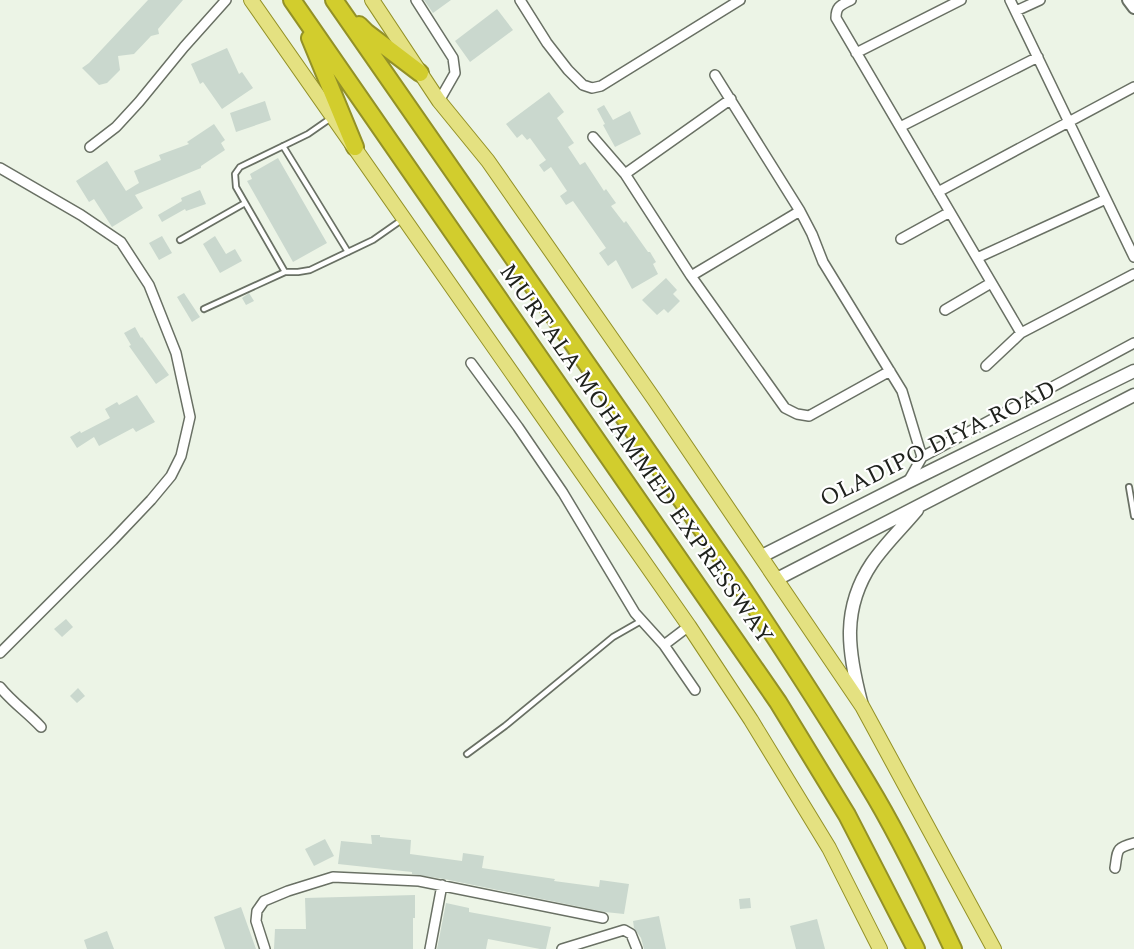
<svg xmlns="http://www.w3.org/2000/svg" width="1134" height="949" viewBox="0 0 1134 949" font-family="Spectral,serif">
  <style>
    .building { fill: #cad8ce }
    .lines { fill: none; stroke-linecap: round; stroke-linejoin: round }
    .service-casing { stroke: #697064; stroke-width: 8 }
    .minor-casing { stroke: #697064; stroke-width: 12 }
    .tertiary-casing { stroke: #697064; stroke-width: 14 }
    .secondary-casing { stroke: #697064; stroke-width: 15 }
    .primary-casing { stroke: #939127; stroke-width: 16 }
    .motorway-casing { stroke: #939127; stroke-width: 20 }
    .service { stroke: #fff; stroke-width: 4.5 }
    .minor { stroke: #fff; stroke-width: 9 }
    .tertiary { stroke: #fff; stroke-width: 10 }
    .secondary { stroke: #fff; stroke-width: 12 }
    .primary { stroke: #e4e181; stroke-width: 14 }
    .motorway { stroke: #d2cd2d; stroke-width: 16 }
    .labels { text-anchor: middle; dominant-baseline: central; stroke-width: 4.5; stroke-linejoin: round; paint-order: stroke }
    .street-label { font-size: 24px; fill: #1e211c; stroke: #fff }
  </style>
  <rect width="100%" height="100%" fill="#ecf4e6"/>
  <!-- building -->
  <path class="building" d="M148 0H183L158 29 159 34 151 36 134 54 118 56 120 70 107 83 99 85 82 68 89 63Z
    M424 0H451L433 13Z
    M497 9 513 30 470 62 455 41Z
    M227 48 239 74 242 72 253 88 222 109 203 82 200 84 191 64Z
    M549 92 564 112 557 118 574 143 568 147 580 165 585 162 604 191 606 189 616 203 611 206 624 223 626 221 648 252H650L656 262 653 264 658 274 632 289 616 260 608 266 599 253 606 248 573 201 566 205 560 196 567 191 551 167 544 172 539 165 546 160 530 138 527 140 522 134 517 138 506 124Z
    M265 101 271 120 236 132 230 113Z
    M604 105 613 120 630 111 641 134 615 147 603 125 605 124 597 109Z
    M214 124 225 140 221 143 225 150 201 166V168L135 195 143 208 112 227 94 199 89 202 76 181 107 161 126 191 139 183 134 171 161 160 159 155 189 144 187 142Z
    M278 158 327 243 293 262 247 181 252 179 250 174Z
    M200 190 206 204 186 211 185 209 162 222 158 215 182 201 181 198Z
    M162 236 172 253 159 260 149 243Z
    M215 236 226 254 235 249 242 261 220 273 203 244Z
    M666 278 677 290 673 294 680 301 668 313 664 309 657 315 642 300Z
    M184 293 200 317 192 322 177 297Z
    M249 293 254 301 246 305 242 298Z
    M135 327 141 338 142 337 169 375 156 384 129 346 131 345 124 333Z
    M137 395 155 422 136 432 133 428 99 446 94 437 77 448 70 437 80 431 81 433 110 418 105 409 117 402 119 405Z
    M66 619 73 627 62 637 54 629Z
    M78 688 85 696 77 703 70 696Z
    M371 835H380V837L411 840 410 854 462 861 463 853 484 856 482 868 555 879 554 881 599 887 600 880 629 884 624 914 605 912 444 879 412 874V872L338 864 341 841 372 844Z
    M325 839 334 856 314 866 305 849Z
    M415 895V918H413V949H274L275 929H306L305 898Z
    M750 898 751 908 740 909 739 899Z
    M446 903 469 908V912L551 927 546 949H540L488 939 486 949H437Z
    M241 907 256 949H225L214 917Z
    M659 916 666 949H644L641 938 634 928 633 921Z
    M817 919 825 949H796L790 926Z
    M107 931 114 949H87L84 940Z"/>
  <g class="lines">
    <defs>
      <path id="service" d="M331 118 308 134 240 167 235 174 236 187 285 272H298L310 270 373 240 403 219
        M283 146 348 252
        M180 240 245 203
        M204 309 285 272
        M1129 487 1134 516
        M467 754 505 726 613 637 641 621"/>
      <path id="minor" d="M416 0 453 58 455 73 439 101
        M520 0 547 43 568 70 583 85 592 88 601 86 740 0
        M851 0C841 5 836 6 836 18L1021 333
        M1010 0 1134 257
        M1016 11 1040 0
        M856 53 961 0
        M715 75 800 211 812 234 823 262 902 391 922 457 908 482
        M900 127 1038 57
        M593 137 625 174 691 276 785 408 797 414 809 416 890 371
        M90 147 116 127 139 102 184 47 226 0
        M0 168 81 215 121 242 149 285 176 353 190 417 181 456 171 476 151 500 113 540 0 653
        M625 174 731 99
        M938 192 1134 87
        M901 239 950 212
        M977 258 1106 199
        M691 276 800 211
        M945 310 991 283
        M471 363 518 427 563 493 635 613 664 645 695 690
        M986 366 1021 333 1134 274
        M922 457 1134 343
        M664 645 689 626
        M0 687C12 702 28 713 41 727
        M1115 868C1118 850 1115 848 1134 843
        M265 949 256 921 257 911 264 901 288 891 333 877 419 881 603 918
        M430 949 442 885
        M562 949 624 930 631 934 637 949"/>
      <path id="tertiary" d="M1128 0 1134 8"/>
      <path id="secondary" d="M762 556 908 482 1134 371
        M777 579 1134 395
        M861 702C848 652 841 609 872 563 885 544 902 528 917 510"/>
      <path id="primary" d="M251 0 689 626 751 720 829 848 880 949
        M372 0 439 101 488 161 654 399 862 706 994 949"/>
      <path id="motorway" d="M292 0 778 702 847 815 916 949
        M334 0 740 584C787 655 833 725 876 798 904 846 929 898 953 949
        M359 25 366 32 420 73
        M310 38 355 147"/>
    </defs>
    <!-- service casing -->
    <use href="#service" class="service-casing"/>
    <!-- minor casing -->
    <use href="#minor" class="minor-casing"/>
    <!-- tertiary casing -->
    <use href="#tertiary" class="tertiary-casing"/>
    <!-- secondary casing -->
    <use href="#secondary" class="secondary-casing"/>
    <!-- primary casing -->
    <use href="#primary" class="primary-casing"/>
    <!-- motorway casing -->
    <use href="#motorway" class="motorway-casing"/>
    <!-- service -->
    <use href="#service" class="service"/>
    <!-- minor -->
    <use href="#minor" class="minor"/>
    <!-- tertiary -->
    <use href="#tertiary" class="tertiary"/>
    <!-- secondary -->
    <use href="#secondary" class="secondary"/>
    <!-- primary -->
    <use href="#primary" class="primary"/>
    <!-- motorway -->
    <use href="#motorway" class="motorway"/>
  </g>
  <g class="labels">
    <!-- street labels -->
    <g class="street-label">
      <text transform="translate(938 444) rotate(-26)">OLADIPO DIYA ROAD</text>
      <text transform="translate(636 454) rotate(55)">MURTALA MOHAMMED EXPRESSWAY</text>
    </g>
  </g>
</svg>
